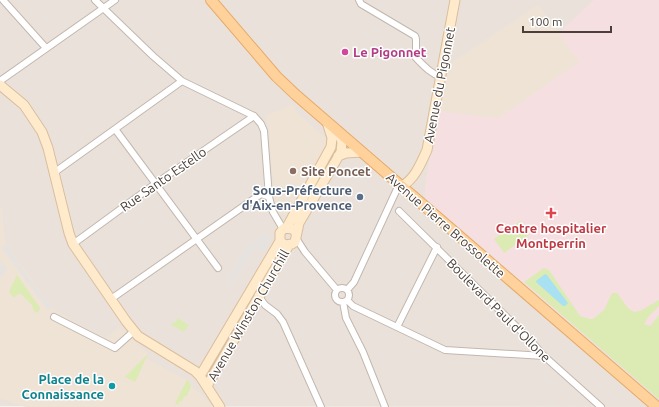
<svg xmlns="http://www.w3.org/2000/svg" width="659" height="407" viewBox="0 0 659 407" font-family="Ubuntu,sans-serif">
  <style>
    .residential { fill: #eae2da }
    .education { fill: #efe3d5 }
    .medical { fill: #f6dfe0 }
    .green { fill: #dceab4 }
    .parking { fill: #e5e2e0 }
    .water { fill: #a8e1f2 }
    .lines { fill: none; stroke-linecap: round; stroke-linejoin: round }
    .street-casing { stroke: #c2b7ae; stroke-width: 8 }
    .secondary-casing { stroke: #d9be9d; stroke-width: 11 }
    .primary-casing { stroke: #e7aa69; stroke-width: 12 }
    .street { stroke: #fff; stroke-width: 6 }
    .secondary { stroke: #ffeacc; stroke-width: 9 }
    .primary { stroke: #ffd19b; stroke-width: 10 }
    .hotel-dot { fill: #d1479c; stroke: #fff; stroke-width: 1.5 }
    .education-dot { fill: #8d6e63; stroke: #fff; stroke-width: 1.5 }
    .service-dot { fill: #5c6f8a; stroke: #fff; stroke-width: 1.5 }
    .health-dot { fill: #e0444e; stroke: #fff; stroke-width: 1.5 }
    .culture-dot { fill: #0f9aa8; stroke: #fff; stroke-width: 1.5 }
    .labels { text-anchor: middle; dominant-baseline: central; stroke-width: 3; stroke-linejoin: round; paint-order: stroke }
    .hotel-label { font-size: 13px; font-weight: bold; fill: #b23c85; stroke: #fff; text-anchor: start }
    .street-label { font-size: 13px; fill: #4b4039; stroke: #fff }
    .education-label { font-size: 13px; font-weight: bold; fill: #785e54; stroke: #fff; text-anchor: start }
    .service-label { font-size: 13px; font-weight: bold; fill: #4e5e75; stroke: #fff; text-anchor: end }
    .health-label { font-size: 13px; font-weight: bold; fill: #be3a42; stroke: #fff }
    .culture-label { font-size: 13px; font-weight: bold; fill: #0d838f; stroke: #fff; text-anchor: end }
  </style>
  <rect width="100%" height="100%" fill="#f6f1ec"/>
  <!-- residential -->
  <path class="residential" d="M0 0H659V407L0 406Z"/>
  <!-- education -->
  <path class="education" d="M538 5 560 32 559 33 579 62 499 118 444 112 440 110 451 63Z
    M292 104 295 106 296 112 330 142 291 213 287 216 279 213 276 206 274 198 269 129 266 115 281 110Z
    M0 207 2 208 4 239 10 249 51 308 83 327 106 338 119 327 148 354 146 359 189 381 191 387 202 395 212 407H25L0 398Z"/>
  <!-- medical -->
  <path class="medical" d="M594 0H659V399L426 199 425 196V189L430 156 440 110 444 112 499 118 579 62 559 33Z"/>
  <!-- green -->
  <path class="green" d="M520 221 529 235 504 253 494 239Z
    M544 268 549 270 580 316 590 319H593L604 310 612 293H617L628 308 634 312 640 311 659 300V306L649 316 644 324 650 326 659 315V399L524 282Z
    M17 275 40 308 38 313 34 311 32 305 21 294H18L14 298 9 292Z
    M178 318 189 325 184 332 171 325 173 322 175 323Z
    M148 354 135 382 125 377Z
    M187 380 189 381 191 387 186 397 184 396 182 401H180L178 405 175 403Z"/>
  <!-- parking -->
  <path class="parking" d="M263 234 271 239 264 252 255 247 230 287 226 285 246 248Z
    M6 243 21 267 51 308 48 310 5 252 2 250Z
    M1 260 7 269 2 277 0 276Z"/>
  <!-- water -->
  <path class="water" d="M545 274 547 275 568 303 565 306H563L536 282V281Z"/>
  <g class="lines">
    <defs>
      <path id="street" d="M3 0 46 48
        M95 0 153 56 182 81 254 116 261 124 264 131 269 197 273 212 283 229
        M359 0 361 4 415 36 416 39V58C424 66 430 73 441 77
        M0 81 115 0
        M115 129 218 268
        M55 172 182 81
        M399 211 531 341 544 356 601 407
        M296 238 305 252 337 290
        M73 244 155 184 254 116
        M335 295a7 7 0 1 1 14 0a7 7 0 1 1-14 0Z
        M347 290 354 282 397 189 402 186
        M258 295 265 305 277 314 283 322 321 407
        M111 299 261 194 269 197
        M347 300 353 306 445 350 544 356
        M343 302 346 318 363 352 385 407
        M54 317 115 348 134 331
        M397 327 437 247"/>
      <path id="secondary" d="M0 85 24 105 42 132 48 148 69 233 73 244 126 321 138 336 195 371 200 376 220 407
        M338 156 346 153 362 152
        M402 186C415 179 421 163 427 150L455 0
        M287 227 331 147 332 138 327 122
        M296 233 293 229 284 228 280 233V241L285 245 292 244 295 242 299 223 341 152 342 142 339 133
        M200 376 280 241
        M207 386 289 245"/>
      <path id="primary" d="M211 0 276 76 296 95 657 407"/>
    </defs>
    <!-- street casing -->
    <use href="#street" class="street-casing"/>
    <!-- secondary casing -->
    <use href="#secondary" class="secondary-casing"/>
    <!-- primary casing -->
    <use href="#primary" class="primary-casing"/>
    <!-- street -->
    <use href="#street" class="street"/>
    <!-- secondary -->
    <use href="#secondary" class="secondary"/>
    <!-- primary -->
    <use href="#primary" class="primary"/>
  </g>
  <!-- markers -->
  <circle class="hotel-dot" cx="345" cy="52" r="4"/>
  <circle class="education-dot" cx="293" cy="171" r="4"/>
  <circle class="service-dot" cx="360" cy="197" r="4"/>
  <path class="health-dot" d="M549 207h4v4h4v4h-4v4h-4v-4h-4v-4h4z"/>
  <circle class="culture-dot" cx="112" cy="386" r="4"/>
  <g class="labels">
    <!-- hotel labels -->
    <g class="hotel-label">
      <text x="353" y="52">Le Pigonnet</text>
    </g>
    <!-- street labels -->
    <g class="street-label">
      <text transform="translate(439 85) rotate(-79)">Avenue du Pigonnet</text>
      <text transform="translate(163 179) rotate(-35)">Rue Santo Estello</text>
      <text transform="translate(446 225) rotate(41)">Avenue Pierre Brossolette</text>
      <text transform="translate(499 310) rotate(45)">Boulevard Paul d'Ollone</text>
      <text transform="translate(248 315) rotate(-60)">Avenue Winston Churchill</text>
    </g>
    <!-- education labels -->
    <g class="education-label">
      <text x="301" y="171">Site Poncet</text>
    </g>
    <!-- service labels -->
    <g class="service-label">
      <text x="352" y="190">Sous-Préfecture<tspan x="352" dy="15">d'Aix-en-Provence</tspan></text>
    </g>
    <!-- health labels -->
    <g class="health-label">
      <text x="551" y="228">Centre hospitalier<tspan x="551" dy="15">Montperrin</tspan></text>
    </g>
    <!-- culture labels -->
    <g class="culture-label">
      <text x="104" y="379">Place de la<tspan x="104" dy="15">Connaissance</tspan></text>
    </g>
  </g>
  <!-- scale -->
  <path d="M523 26v6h88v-6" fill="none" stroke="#4b4039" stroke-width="2"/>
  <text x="529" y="26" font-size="12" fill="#4b4039" stroke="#ffffff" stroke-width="3" paint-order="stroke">100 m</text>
</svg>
